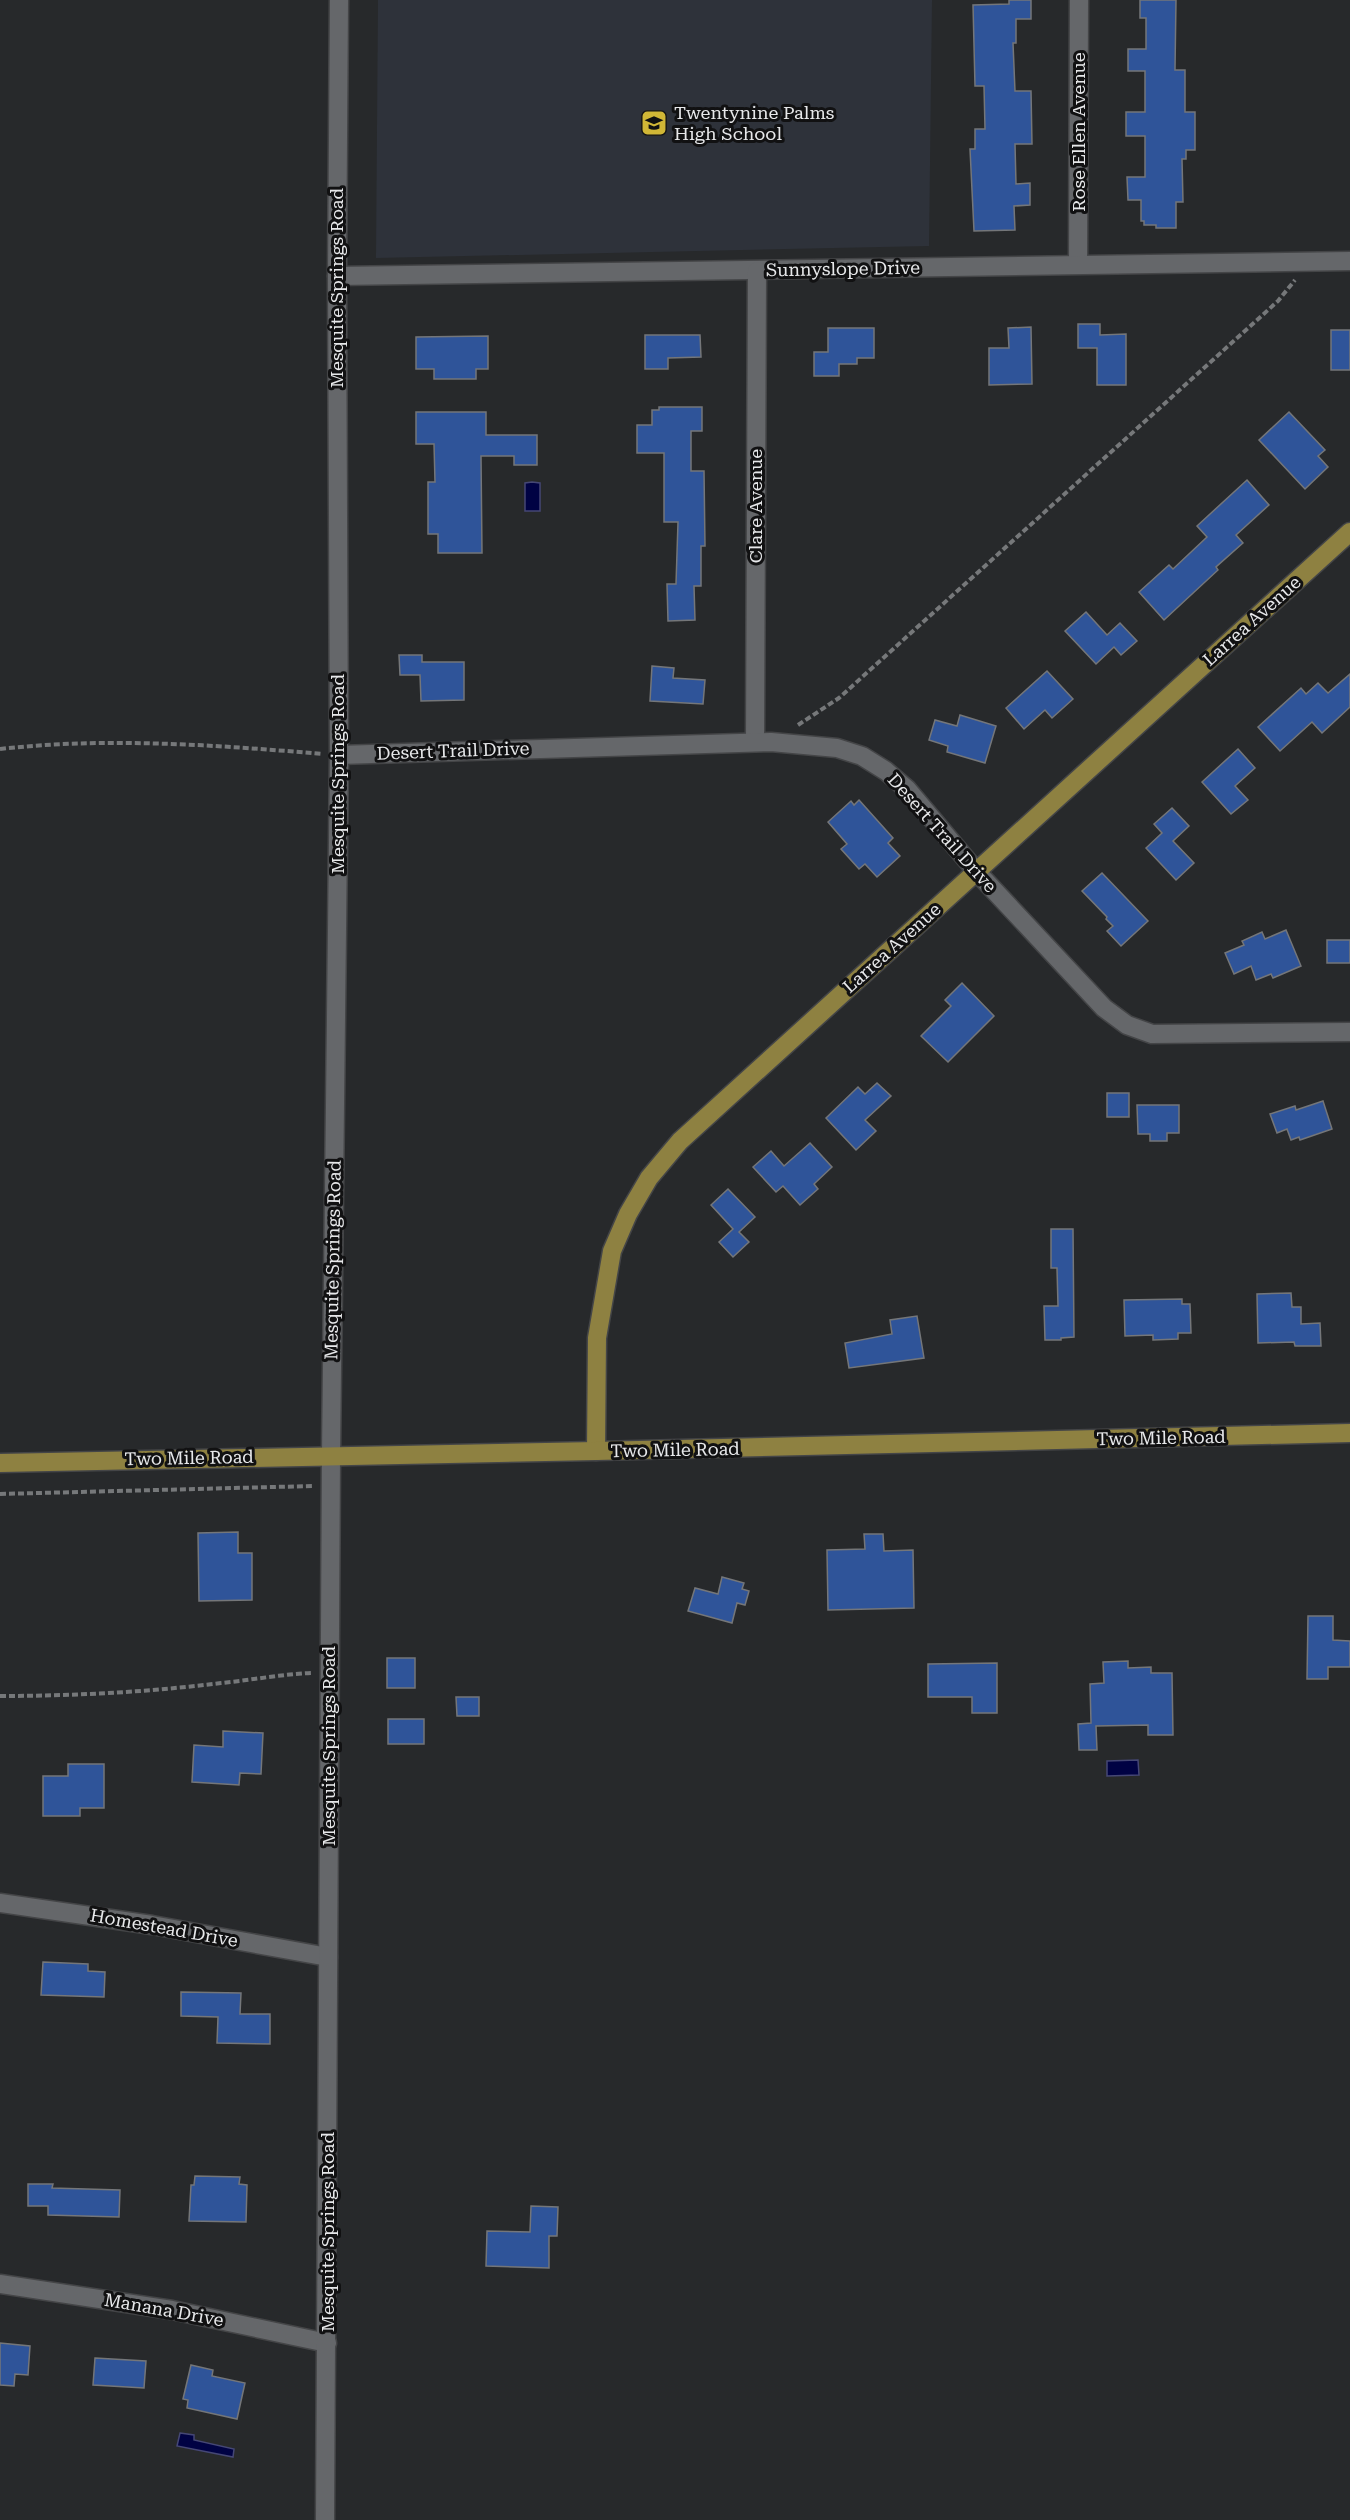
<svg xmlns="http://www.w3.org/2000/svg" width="1350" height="2520" font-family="'Roboto Serif',serif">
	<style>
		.built { fill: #2e323a }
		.water { fill: #000243; stroke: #454775; stroke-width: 1.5 }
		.building { fill: #2f5499; stroke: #747679; stroke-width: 1.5 }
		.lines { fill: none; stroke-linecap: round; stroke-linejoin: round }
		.minor-casing { stroke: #444547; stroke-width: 21 }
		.major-casing { stroke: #444547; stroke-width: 21 }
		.path { stroke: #76787a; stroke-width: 4; stroke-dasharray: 6 3; stroke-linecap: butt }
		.minor { stroke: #65676a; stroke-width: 18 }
		.major { stroke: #8e8141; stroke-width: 18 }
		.labels { text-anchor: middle; stroke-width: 6; stroke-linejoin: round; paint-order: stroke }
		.poi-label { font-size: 18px; fill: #e7e8ea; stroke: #111112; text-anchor: start }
		.street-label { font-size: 18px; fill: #e7e8ea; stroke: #111112 }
	</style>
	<rect width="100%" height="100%" fill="#27292b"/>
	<polygon class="built" points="378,0 932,0 929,246 376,258"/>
	<g class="water">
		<polygon points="532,482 540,483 540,511 525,511 525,483"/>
		<polygon points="1138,1760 1139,1775 1107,1776 1107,1761"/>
		<polygon points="180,2433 194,2435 194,2440 234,2449 233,2457 177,2446"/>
	</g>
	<g class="building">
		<polygon points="1009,0 1031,0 1031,19 1016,19 1016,43 1013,43 1015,91 1031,91 1032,144 1015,144 1016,184 1030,183 1030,205 1014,206 1015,230 974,231 970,149 975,149 975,129 985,129 984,86 975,86 973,5 1009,4"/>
		<polygon points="1140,0 1176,0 1175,70 1185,70 1185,112 1195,112 1195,150 1186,150 1186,159 1182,159 1183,202 1176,202 1176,228 1156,228 1156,225 1144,225 1144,221 1141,221 1141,200 1128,200 1127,177 1145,177 1145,136 1126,136 1126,112 1145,112 1145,71 1128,71 1128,49 1146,49 1146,18 1140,18"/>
		<polygon points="1078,324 1100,324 1100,335 1126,334 1126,385 1097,385 1097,348 1078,348"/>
		<polygon points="1031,327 1032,384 989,385 989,348 1009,348 1008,328"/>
		<polygon points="828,328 874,328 874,358 857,358 857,364 839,364 839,376 814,376 814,352 828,352"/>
		<rect x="1331" y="330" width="19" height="40"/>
		<polygon points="645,335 700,335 701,357 668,358 668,369 645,369"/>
		<polygon points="488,336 488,369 476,369 476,379 434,379 434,369 416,369 416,337"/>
		<polygon points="659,407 702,407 702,431 691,431 691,471 704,471 705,546 701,546 701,586 694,586 695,620 668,621 667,584 676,584 678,522 664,522 664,453 637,453 637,425 652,425 652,410 659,410"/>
		<polygon points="416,412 486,412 486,435 537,435 537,465 514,465 514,456 481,456 482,553 438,553 438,534 428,534 428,482 435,482 434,444 416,444"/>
		<polygon points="1289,412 1325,450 1318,456 1328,467 1305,489 1259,440"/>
		<polygon points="1247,480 1269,505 1236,535 1243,543 1216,567 1218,570 1164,620 1139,592 1169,565 1173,569 1207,537 1197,526"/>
		<polygon points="1086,612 1107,635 1120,623 1137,641 1121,655 1114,647 1096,664 1065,631"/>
		<polygon points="399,655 422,655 422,662 464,662 464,700 421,701 420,675 400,675"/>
		<polygon points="652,666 674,668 673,678 705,680 703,704 650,701"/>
		<polygon points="1047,671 1073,699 1052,718 1045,710 1024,729 1006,708"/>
		<polygon points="1350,674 1350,707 1322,733 1312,722 1280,751 1258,727 1301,688 1306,694 1318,683 1328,693"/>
		<polygon points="960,715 996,726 985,763 947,752 948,746 929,740 935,720 957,726"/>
		<polygon points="1238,749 1255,768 1235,786 1248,800 1231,814 1202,782"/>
		<polygon points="859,800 893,838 888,843 900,856 877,877 865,864 859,869 841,849 847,844 828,822 851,801 854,805"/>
		<polygon points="1172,808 1189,826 1173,841 1194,863 1176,880 1146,848 1162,833 1154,824"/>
		<polygon points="1102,873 1148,921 1121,946 1107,931 1113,926 1106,919 1107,917 1082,891"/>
		<polygon points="1286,930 1301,966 1273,978 1271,974 1256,980 1251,966 1234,974 1225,953 1244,945 1242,941 1262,932 1265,939"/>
		<rect x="1327" y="940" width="23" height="23"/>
		<polygon points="962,983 994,1016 948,1062 921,1036 951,1006 945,1000"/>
		<polygon points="877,1083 891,1096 865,1120 876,1131 856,1150 826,1118 858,1087 865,1094"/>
		<rect x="1107" y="1093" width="22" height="24"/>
		<polygon points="1323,1101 1332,1129 1300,1140 1299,1137 1291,1140 1287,1129 1277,1133 1270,1114 1295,1106 1296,1110"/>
		<polygon points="1137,1105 1179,1105 1179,1133 1167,1133 1167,1141 1150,1141 1150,1134 1138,1134"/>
		<polygon points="810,1143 832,1167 814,1184 818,1189 800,1205 783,1186 776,1192 753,1167 771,1151 784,1166"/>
		<polygon points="728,1189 755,1217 739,1232 749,1242 733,1257 719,1242 733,1229 711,1205"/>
		<polygon points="1051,1229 1073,1229 1074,1337 1061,1338 1061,1340 1045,1340 1044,1306 1058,1306 1057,1268 1051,1268"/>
		<polygon points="1291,1293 1292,1307 1301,1307 1301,1324 1320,1323 1321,1346 1295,1346 1294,1342 1258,1343 1257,1294"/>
		<polygon points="1182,1299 1182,1304 1190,1304 1191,1333 1178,1333 1178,1339 1153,1340 1153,1335 1125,1336 1124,1300"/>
		<polygon points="917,1316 924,1358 849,1368 845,1343 892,1334 890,1320"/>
		<polygon points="238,1532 238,1553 252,1553 252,1600 199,1601 198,1533"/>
		<polygon points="864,1534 883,1534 884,1551 913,1550 914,1608 828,1610 827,1550 865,1549"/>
		<polygon points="722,1577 744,1583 742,1589 749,1591 745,1605 737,1603 732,1623 688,1611 695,1588 718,1594"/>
		<polygon points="1308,1616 1333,1616 1333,1640 1350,1641 1350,1667 1328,1667 1328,1679 1307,1679"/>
		<rect x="387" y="1658" width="28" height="30"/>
		<polygon points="1128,1661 1128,1668 1151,1667 1151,1673 1172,1673 1173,1735 1148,1735 1148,1725 1096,1726 1097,1750 1079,1750 1078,1724 1091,1723 1090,1684 1104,1683 1103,1662"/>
		<polygon points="997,1663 997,1713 972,1713 972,1697 928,1697 928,1664"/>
		<polygon points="456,1697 479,1697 479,1716 457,1716"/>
		<rect x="388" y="1719" width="36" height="25"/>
		<polygon points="223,1731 263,1733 261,1774 240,1773 239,1785 192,1782 194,1745 223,1747"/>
		<polygon points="68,1764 104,1764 104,1808 80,1808 80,1816 43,1816 43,1776 68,1776"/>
		<polygon points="43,1962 88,1964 88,1971 105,1972 104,1997 41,1995"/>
		<polygon points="181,1992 241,1993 240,2014 270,2014 270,2044 217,2043 218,2017 181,2016"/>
		<polygon points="195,2176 240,2177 239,2184 247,2185 246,2222 189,2221 191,2185 194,2185"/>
		<polygon points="28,2184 53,2184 52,2188 120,2190 119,2217 48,2215 48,2206 28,2206"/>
		<polygon points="531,2206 558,2207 557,2236 549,2236 549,2268 486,2266 487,2231 530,2232"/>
		<polygon points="0,2343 30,2346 28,2375 15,2374 14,2386 0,2385"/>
		<polygon points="95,2358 146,2361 144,2388 93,2385"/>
		<polygon points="191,2365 213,2370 212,2376 245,2383 237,2419 187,2408 188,2400 183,2399"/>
	</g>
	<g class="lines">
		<g class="minor-casing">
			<g id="minor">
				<polyline points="1078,264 1079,0"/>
				<polyline points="337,276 1350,261"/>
				<polyline points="755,742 757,271"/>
				<polyline points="339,755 771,742 837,748 862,756 886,771 907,789 976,871 1104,1008 1127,1025 1152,1034 1350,1032"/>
				<polyline points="0,1903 152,1925 328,1957"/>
				<polyline points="0,2284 172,2310 327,2343"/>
				<polyline points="325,2520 331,1455 339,755 337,276 339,0"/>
			</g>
		</g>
		<g class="major-casing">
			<g id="major">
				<polyline points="596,1451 597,1338 612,1251 628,1214 649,1178 680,1141 1350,532"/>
				<polyline points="0,1463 596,1451 1350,1433"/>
			</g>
		</g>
		<g class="path">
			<polyline points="798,725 839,698 1278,301 1295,280"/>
			<path d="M0 749C106 737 216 745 323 754"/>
			<polyline points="0,1494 313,1486"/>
			<path d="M0 1696C74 1696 148 1692 221 1683 252 1680 282 1674 313 1673"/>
		</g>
		<use href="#minor" class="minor"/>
		<use href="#major" class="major"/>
	</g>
	<defs>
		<g id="school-square" transform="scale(1.35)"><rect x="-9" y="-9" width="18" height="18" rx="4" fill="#d1b736" stroke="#111112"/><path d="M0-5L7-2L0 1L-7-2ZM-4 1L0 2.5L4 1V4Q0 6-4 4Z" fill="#111"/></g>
	</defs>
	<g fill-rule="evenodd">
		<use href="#school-square" x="654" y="123"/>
	</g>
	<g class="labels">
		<g class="poi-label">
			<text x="674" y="119">Twentynine Palms<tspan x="674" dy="21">High School</tspan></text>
		</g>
		<g class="street-label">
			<text transform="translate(1079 132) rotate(-90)" y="6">Rose Ellen Avenue</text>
			<text transform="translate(843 269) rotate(-1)" y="6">Sunnyslope Drive</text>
			<text transform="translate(337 288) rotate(-90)" y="6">Mesquite Springs Road</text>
			<text transform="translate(756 506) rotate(-90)" y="6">Clare Avenue</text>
			<text transform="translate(1252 621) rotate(-42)" y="6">Larrea Avenue</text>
			<text transform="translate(453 751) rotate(-2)" y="6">Desert Trail Drive</text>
			<text transform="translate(338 774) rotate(-90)" y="6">Mesquite Springs Road</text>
			<text transform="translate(942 833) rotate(48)" y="6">Desert Trail Drive</text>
			<text transform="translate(892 948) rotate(-42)" y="6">Larrea Avenue</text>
			<text transform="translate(333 1260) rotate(-89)" y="6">Mesquite Springs Road</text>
			<text transform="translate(1161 1438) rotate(-1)" y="6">Two Mile Road</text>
			<text transform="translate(675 1450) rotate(-1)" y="6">Two Mile Road</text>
			<text transform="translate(189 1458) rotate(-1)" y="6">Two Mile Road</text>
			<text transform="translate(329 1746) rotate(-90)" y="6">Mesquite Springs Road</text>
			<text transform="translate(164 1928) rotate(10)" y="6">Homestead Drive</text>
			<text transform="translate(328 2232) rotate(-90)" y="6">Mesquite Springs Road</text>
			<text transform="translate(164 2310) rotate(10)" y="6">Manana Drive</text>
		</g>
	</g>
</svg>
